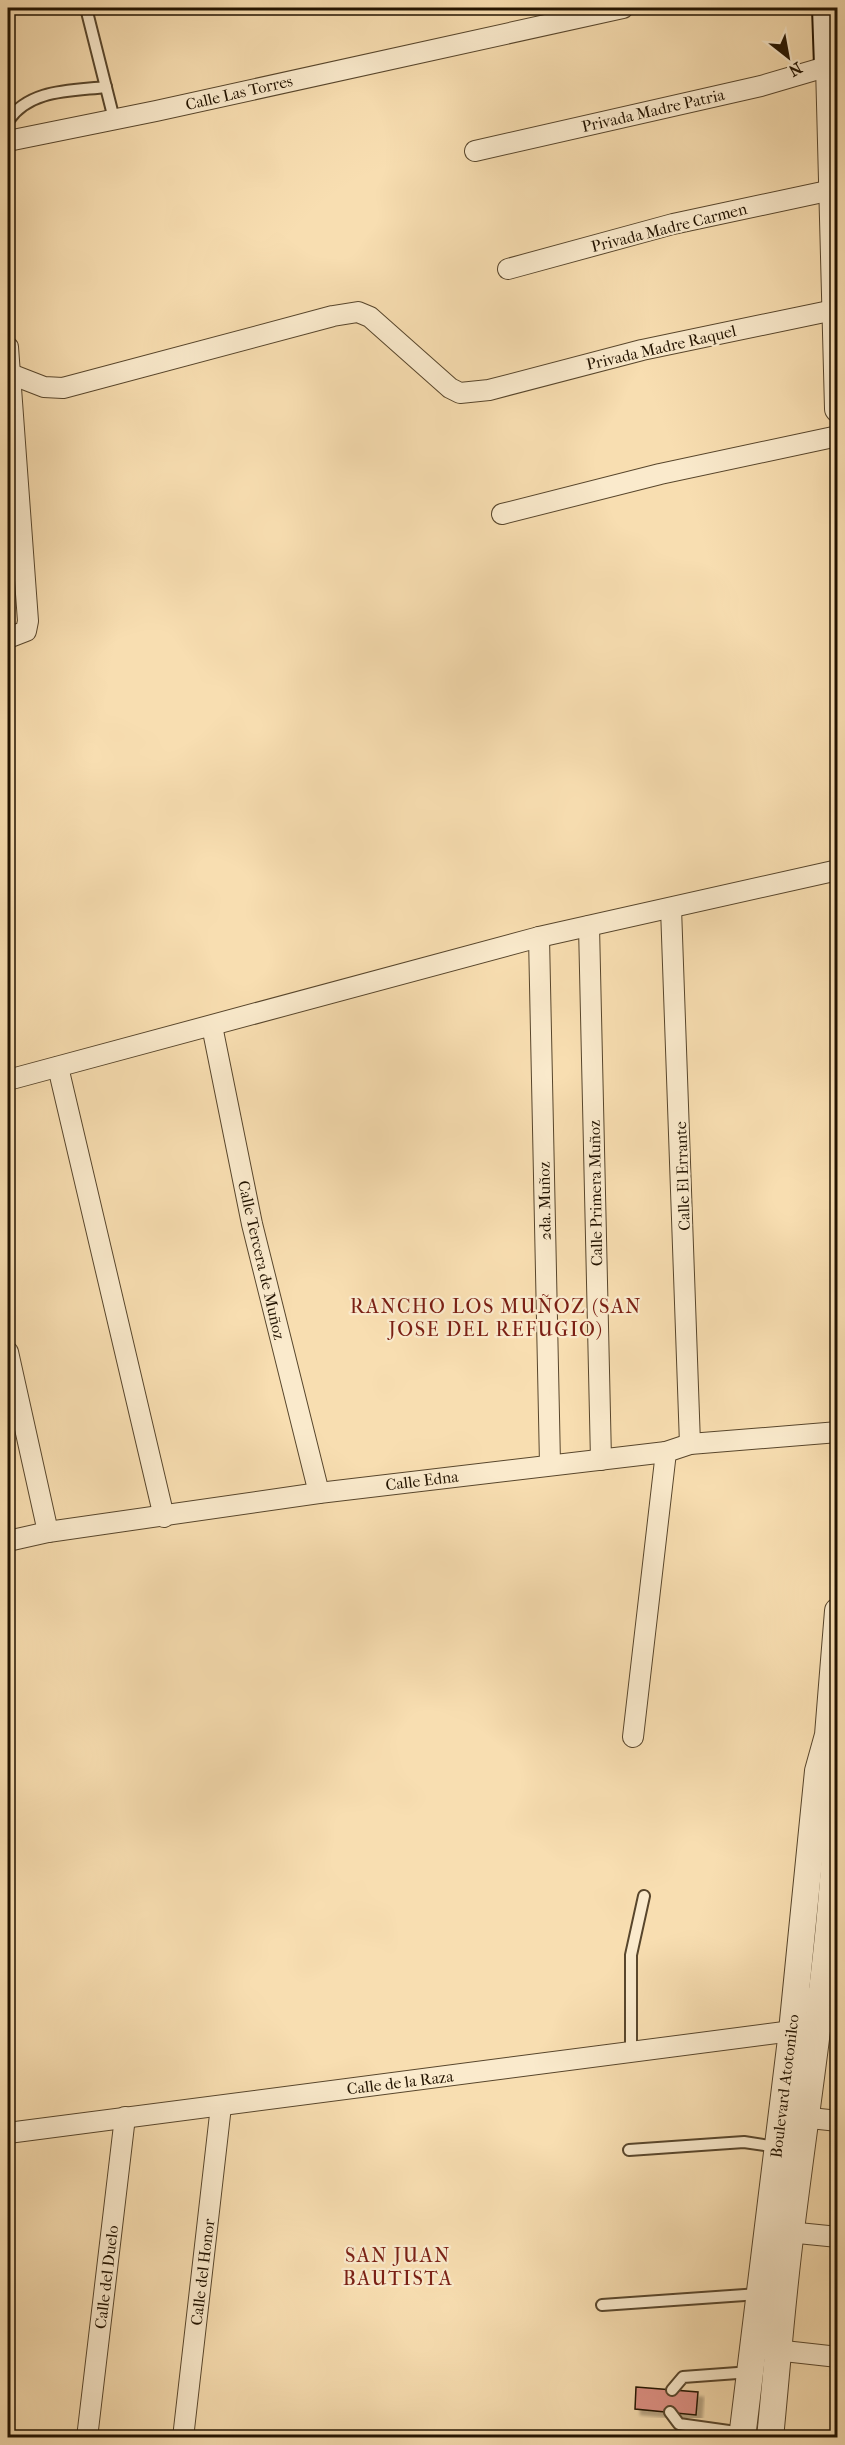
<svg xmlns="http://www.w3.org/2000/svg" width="845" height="2445" font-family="'IM FELL French Canon',serif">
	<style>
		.building { fill: #df9185; stroke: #221300; stroke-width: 1.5; filter: url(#shadow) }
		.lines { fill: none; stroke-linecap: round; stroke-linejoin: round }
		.service-casing { stroke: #58462c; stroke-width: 14 }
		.minor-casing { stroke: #58462c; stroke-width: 22 }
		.tertiary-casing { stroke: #58462c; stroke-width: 28 }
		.secondary-casing { stroke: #221300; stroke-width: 32 }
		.service { stroke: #faeacc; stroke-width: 10 }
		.minor { stroke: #faeacc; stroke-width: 20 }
		.tertiary { stroke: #faeacc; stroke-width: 26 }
		.secondary { stroke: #faeacc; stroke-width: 28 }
		.labels { text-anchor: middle; stroke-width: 4.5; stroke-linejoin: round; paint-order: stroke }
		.street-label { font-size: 16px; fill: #221300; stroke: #faeacc }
		.quarter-label { font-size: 20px; letter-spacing: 1.5px; fill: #7a1f14; stroke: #faeacc }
	</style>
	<defs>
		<filter id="shadow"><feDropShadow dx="5.5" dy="5.5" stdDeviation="1.5" flood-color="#0004"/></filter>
	</defs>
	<rect width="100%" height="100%" fill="#f8deb1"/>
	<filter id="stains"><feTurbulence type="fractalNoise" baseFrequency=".00333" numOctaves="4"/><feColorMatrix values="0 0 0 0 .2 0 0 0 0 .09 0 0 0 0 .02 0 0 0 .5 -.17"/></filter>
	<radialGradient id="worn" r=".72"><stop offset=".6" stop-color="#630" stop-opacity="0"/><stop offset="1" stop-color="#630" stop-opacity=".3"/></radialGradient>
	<polygon class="building" points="636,2387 698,2392 696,2415 635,2409"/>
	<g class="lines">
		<g class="service-casing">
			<g id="service">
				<polyline points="86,8 114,119"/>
				<path d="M8 121C29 89 71 91 106 87"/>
				<polyline points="631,2052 631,1955 644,1896"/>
				<polyline points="629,2150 744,2142 777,2147"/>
				<polyline points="602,2305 759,2294"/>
				<polyline points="672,2390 683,2377 751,2372"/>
				<polyline points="670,2412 679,2424 743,2433"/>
			</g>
		</g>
		<g class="minor-casing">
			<g id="minor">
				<polyline points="8,141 156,111 623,8"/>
				<polyline points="475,151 761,86 829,66"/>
				<polyline points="508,269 673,224 832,190"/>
				<polyline points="8,347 28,621 26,631 8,638"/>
				<polyline points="8,373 44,387 63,388 333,316 358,312 370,317 450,388 460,393 489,390 642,350 834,310"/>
				<polyline points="502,514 660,474 838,436"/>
				<polyline points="671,908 690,1444"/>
				<polyline points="589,926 601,1460"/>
				<polyline points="539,937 550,1464"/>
				<polyline points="212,1026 252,1224 319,1493"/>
				<polyline points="58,1067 164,1517"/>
				<polyline points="8,1080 539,937 838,870"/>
				<polyline points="8,1352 48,1532"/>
				<polyline points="8,1541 48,1532 319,1493 666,1452 690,1444 838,1432"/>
				<polyline points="633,1737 666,1452"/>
				<polyline points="818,1771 838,1773"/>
				<polyline points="807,1998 838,2002"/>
				<polyline points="792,2116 838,2121"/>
				<polyline points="8,2133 792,2031"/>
				<polyline points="778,2231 838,2237"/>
				<polyline points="766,2349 838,2357"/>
				<polyline points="87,2438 125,2117"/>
				<polyline points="183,2438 221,2106"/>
			</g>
		</g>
		<g class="tertiary-casing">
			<g id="tertiary">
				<polyline points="838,66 829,66 838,409"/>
				<polyline points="742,2438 792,2031 818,1771 828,1735 838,1611"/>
				<path d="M770 2438C777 2368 782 2299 791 2230 809 2083 834 1936 838 1788"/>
			</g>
		</g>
		<g class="secondary-casing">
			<polyline id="secondary" points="827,8 829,66"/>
		</g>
		<use href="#service" class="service"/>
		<use href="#minor" class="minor"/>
		<use href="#tertiary" class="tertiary"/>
		<use href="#secondary" class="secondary"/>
	</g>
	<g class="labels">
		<g class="street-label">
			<text transform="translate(239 92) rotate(-13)" y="6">Calle Las Torres</text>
			<text transform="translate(653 110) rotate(-13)" y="6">Privada Madre Patria</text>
			<text transform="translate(669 227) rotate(-14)" y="6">Privada Madre Carmen</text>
			<text transform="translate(661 347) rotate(-13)" y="6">Privada Madre Raquel</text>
			<text transform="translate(682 1176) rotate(-92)" y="6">Calle El Errante</text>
			<text transform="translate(595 1193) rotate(-91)" y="6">Calle Primera Muñoz</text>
			<text transform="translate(544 1201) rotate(-91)" y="6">2da. Muñoz</text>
			<text transform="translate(262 1260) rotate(77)" y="6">Calle Tercera de Muñoz</text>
			<text transform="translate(422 1480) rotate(-7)" y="6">Calle Edna</text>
			<text transform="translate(400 2082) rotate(-7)" y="6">Calle de la Raza</text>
			<text transform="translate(784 2086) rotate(-83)" y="6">Boulevard Atotonilco</text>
			<text transform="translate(202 2272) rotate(-83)" y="6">Calle del Honor</text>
			<text transform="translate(106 2277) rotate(-83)" y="6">Calle del Duelo</text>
		</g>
		<g class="quarter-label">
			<text x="496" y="1313">RANCHO LOS MUÑOZ (SAN<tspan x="496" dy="23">JOSE DEL REFUGIO)</tspan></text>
			<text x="398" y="2262">SAN JUAN<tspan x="398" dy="23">BAUTISTA</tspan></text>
		</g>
	</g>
	<rect width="845" height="2445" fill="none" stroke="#f8deb1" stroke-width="30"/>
	<rect x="9" y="9" width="827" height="2427" fill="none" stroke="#221300" stroke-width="3"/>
	<rect x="15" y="15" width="815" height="2415" fill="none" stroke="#221300" stroke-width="1.5"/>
	<g transform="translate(788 57) rotate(149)" stroke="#faeacc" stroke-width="4.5" paint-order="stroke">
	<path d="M0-4.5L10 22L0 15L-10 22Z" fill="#221300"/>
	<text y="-9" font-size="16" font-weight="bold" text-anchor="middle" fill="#221300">N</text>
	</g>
	<rect width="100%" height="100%" filter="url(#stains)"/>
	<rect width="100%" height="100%" fill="url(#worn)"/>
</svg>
